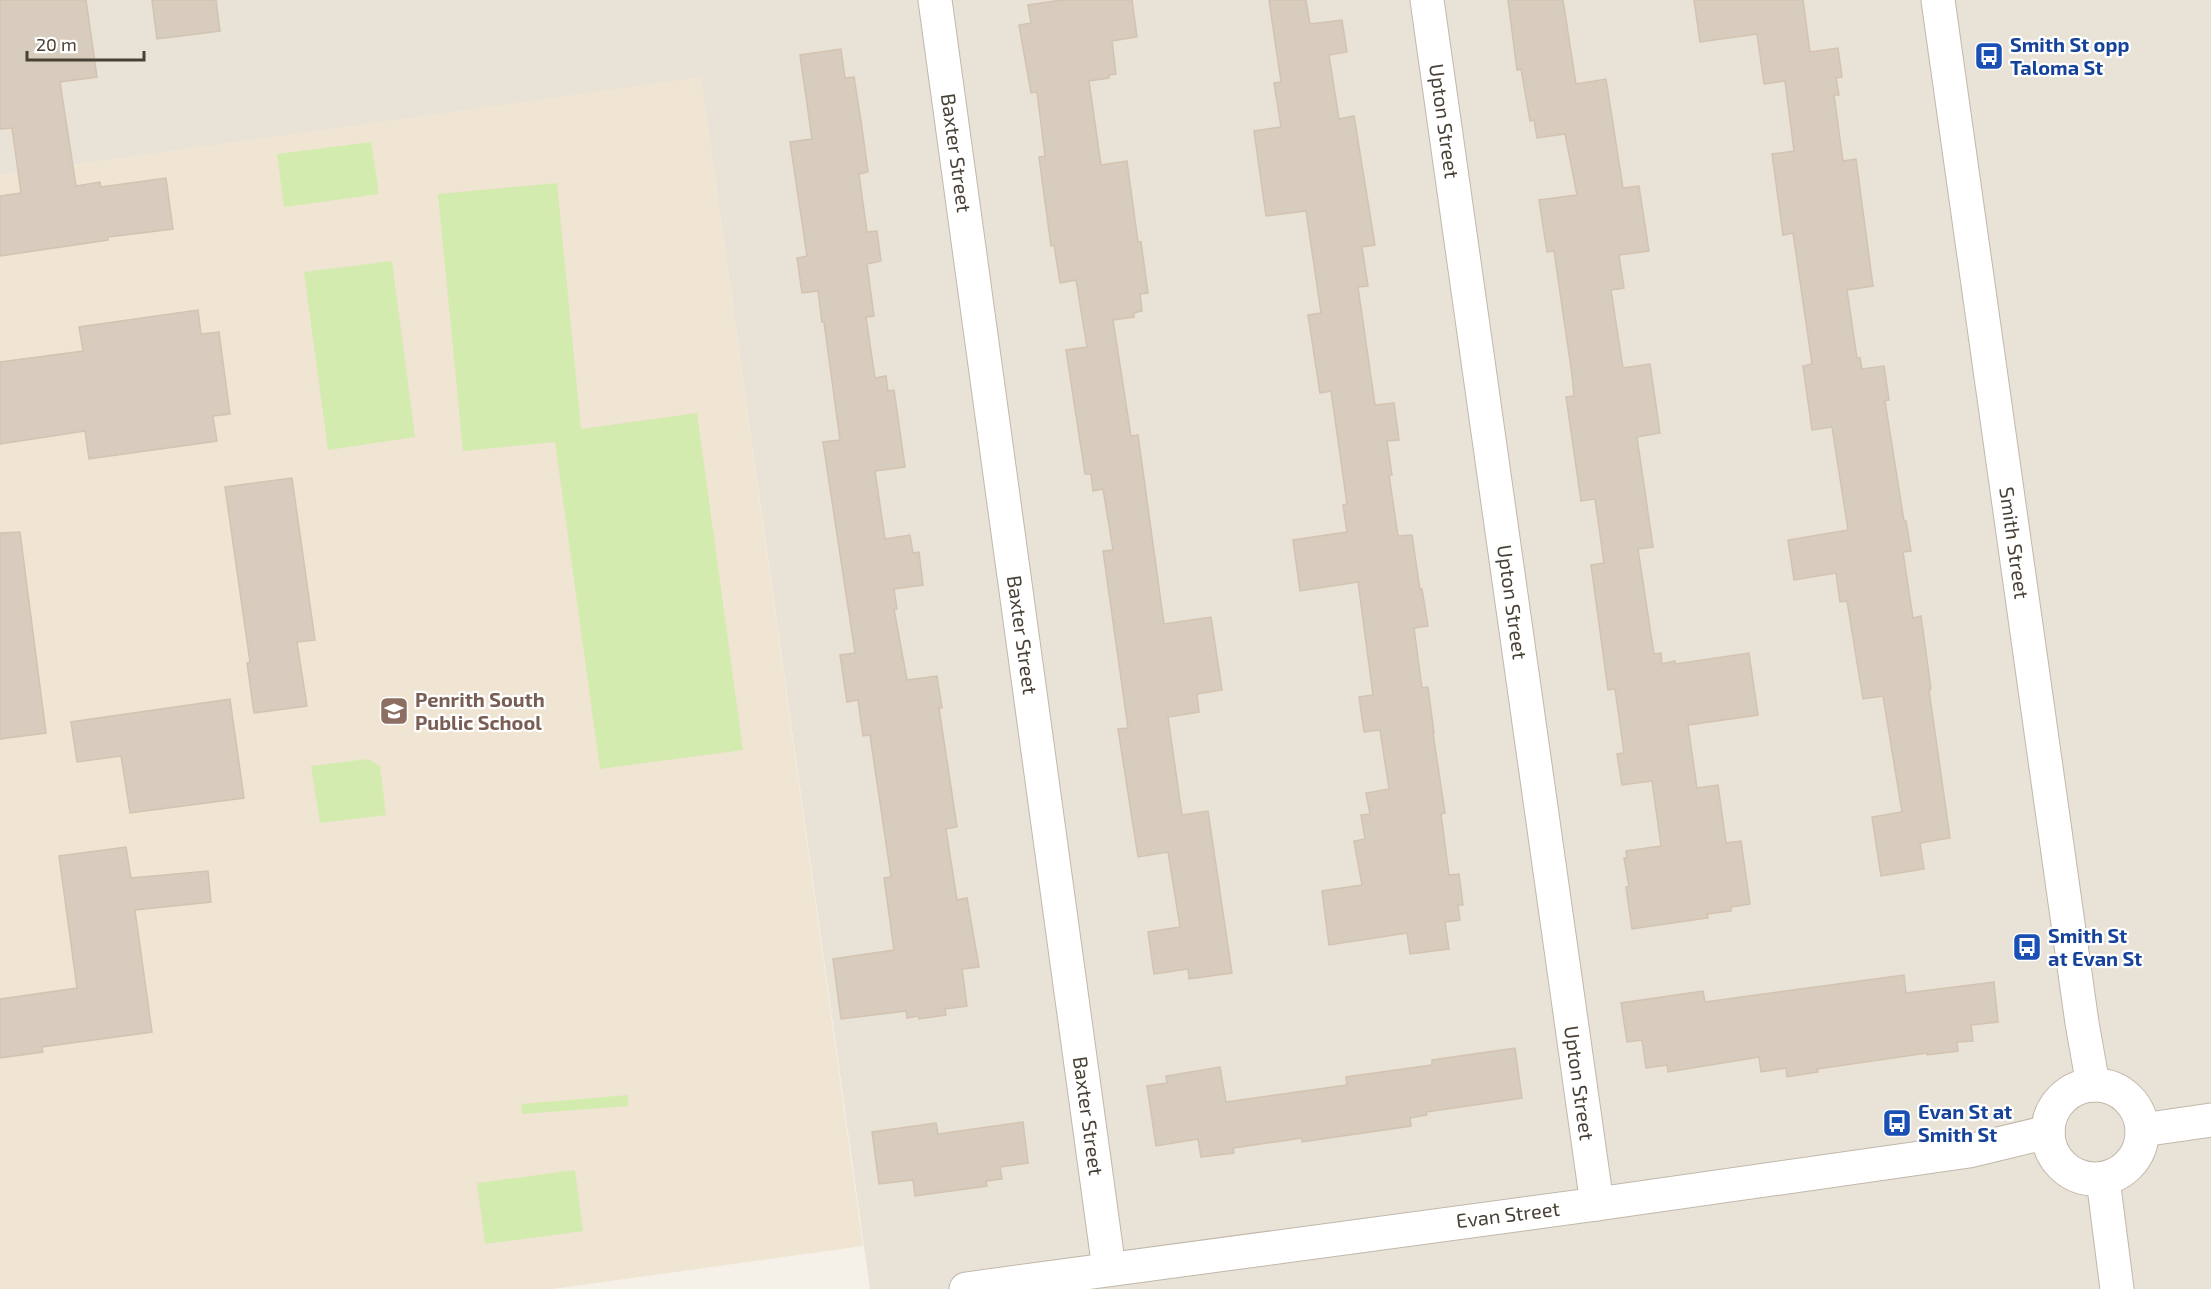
<svg xmlns="http://www.w3.org/2000/svg" width="2211" height="1289" font-family="'Exo 2',sans-serif">
	<style>
		.residential { fill: #e9e2d6 }
		.education { fill: #efe5d2 }
		.green { fill: #d4ebaf }
		.building { fill: #d7ccbd; stroke: #d3c3b0; stroke-width: 1.5 }
		.lines { fill: none; stroke-linecap: round; stroke-linejoin: round }
		.minor-casing { stroke: #c1b8aa; stroke-width: 35 }
		.minor { stroke: #fff; stroke-width: 33 }
		.labels { text-anchor: middle; stroke-width: 4.5; stroke-linejoin: round; paint-order: stroke }
		.transit-label { font-size: 20px; font-weight: bold; fill: #164399; stroke: #fff; text-anchor: start }
		.street-label { font-size: 20px; fill: #494136; stroke: #fff }
		.education-label { font-size: 20px; font-weight: bold; fill: #785e54; stroke: #fff; text-anchor: start }
	</style>
	<rect width="100%" height="100%" fill="#f5f1e9"/>
	<polygon class="residential" points="0,0 2211,0 2211,1289 870,1289 701,78 0,175"/>
	<polygon class="education" points="701,77 863,1246 553,1289 0,1289 0,175"/>
	<g class="green">
		<polygon points="371,142 379,194 284,207 277,154"/>
		<polygon points="557,183 581,429 697,413 743,750 600,769 555,442 463,451 438,194"/>
		<polygon points="392,261 415,437 328,450 304,272"/>
		<polygon points="368,759 380,766 386,815 320,823 311,766"/>
		<polygon points="628,1095 628,1106 522,1114 521,1104"/>
		<polygon points="575,1170 583,1231 485,1244 477,1183"/>
	</g>
	<g class="building">
		<polygon points="0,0 86,0 97,77 60,82 76,186 100,182 101,187 166,178 173,229 108,237 108,240 0,256 0,196 21,193 12,128 0,129"/>
		<polygon points="152,0 216,0 220,31 157,39"/>
		<polygon points="1062,0 1132,0 1137,37 1112,41 1116,74 1109,75 1109,78 1089,81 1101,165 1127,161 1138,242 1141,242 1148,293 1140,294 1142,311 1134,313 1134,317 1113,320 1131,436 1138,435 1164,624 1211,617 1222,690 1197,694 1199,712 1168,717 1182,815 1208,811 1232,973 1189,979 1188,969 1154,974 1148,932 1180,927 1168,852 1138,857 1118,729 1128,728 1103,551 1113,550 1103,489 1093,491 1091,474 1085,474 1066,350 1087,347 1076,280 1060,283 1054,245 1051,246 1039,157 1045,156 1037,92 1031,93 1019,25 1031,23 1028,5"/>
		<polygon points="1269,0 1306,0 1310,24 1342,20 1347,52 1329,55 1339,119 1354,116 1375,245 1362,247 1368,286 1358,287 1375,405 1394,403 1399,440 1387,441 1392,475 1389,475 1398,536 1412,535 1420,590 1422,589 1428,626 1414,628 1422,688 1428,687 1434,733 1433,733 1445,813 1441,814 1449,875 1459,874 1463,905 1458,905 1460,920 1445,922 1449,949 1410,954 1407,933 1329,945 1322,891 1362,885 1354,841 1365,839 1361,815 1370,814 1366,793 1389,789 1380,730 1364,732 1359,697 1373,695 1358,582 1300,591 1293,540 1347,532 1343,505 1347,504 1331,391 1320,393 1308,315 1321,313 1306,211 1266,216 1254,131 1281,127 1274,83 1281,82"/>
		<polygon points="1508,0 1563,0 1576,84 1606,79 1623,188 1639,186 1649,251 1619,255 1624,288 1611,290 1623,368 1650,364 1660,433 1637,437 1653,547 1638,549 1654,654 1661,653 1662,664 1675,661 1675,664 1749,653 1758,715 1688,725 1697,788 1718,785 1726,843 1741,841 1750,904 1731,907 1731,911 1707,914 1708,918 1632,929 1626,887 1629,886 1624,858 1627,858 1626,851 1661,846 1652,781 1622,785 1617,754 1624,753 1615,689 1608,690 1591,565 1604,563 1595,499 1581,501 1566,397 1574,396 1572,375 1554,251 1547,252 1539,200 1577,195 1565,134 1537,138 1534,120 1530,121 1521,69 1517,70"/>
		<polygon points="1694,0 1803,0 1810,52 1838,48 1842,77 1836,78 1839,95 1834,95 1843,161 1856,159 1873,286 1847,290 1857,358 1860,358 1862,369 1884,366 1889,400 1885,401 1904,521 1906,521 1911,551 1903,552 1913,618 1921,616 1931,689 1929,690 1950,838 1920,843 1924,869 1881,876 1872,817 1902,812 1883,696 1863,699 1847,601 1840,602 1836,573 1794,580 1788,540 1848,530 1832,427 1812,430 1803,366 1812,364 1793,233 1783,235 1772,154 1794,151 1785,81 1764,84 1757,34 1700,42"/>
		<polygon points="841,49 845,78 854,77 861,121 868,172 859,174 867,232 877,231 881,261 867,264 874,316 866,317 875,378 886,376 888,391 894,390 905,467 875,471 885,539 910,535 913,553 919,552 923,585 894,589 897,609 894,609 907,680 937,676 942,708 939,708 957,827 946,829 957,900 967,898 979,967 962,969 967,1006 945,1009 946,1015 919,1019 918,1016 907,1018 906,1011 841,1019 833,959 894,950 884,878 891,877 870,735 863,736 858,700 847,702 840,655 855,653 823,442 840,440 824,322 822,322 818,291 802,293 797,258 807,256 790,142 812,139 800,55"/>
		<polygon points="198,310 201,334 219,332 230,414 213,416 217,441 89,459 85,431 0,444 0,362 83,351 79,327"/>
		<polygon points="292,478 315,640 297,642 307,706 254,713 247,663 250,662 225,487"/>
		<polygon points="20,532 46,733 0,739 0,533"/>
		<polygon points="230,699 244,798 130,813 121,756 77,762 71,722"/>
		<polygon points="126,847 131,878 208,871 211,902 135,910 152,1032 42,1047 43,1052 0,1058 0,999 77,988 59,856"/>
		<polygon points="1904,975 1906,993 1994,982 1998,1022 1971,1025 1973,1041 1957,1042 1958,1051 1927,1055 1927,1053 1817,1069 1818,1072 1787,1077 1786,1068 1761,1072 1759,1057 1668,1072 1667,1065 1646,1068 1642,1040 1627,1042 1621,1003 1703,991 1705,1002"/>
		<polygon points="1515,1048 1522,1098 1426,1112 1427,1115 1410,1118 1411,1126 1302,1142 1302,1138 1233,1148 1234,1153 1201,1157 1198,1139 1156,1146 1147,1086 1167,1083 1166,1076 1220,1067 1226,1102 1347,1085 1346,1077 1432,1065 1432,1060"/>
		<polygon points="1023,1122 1028,1163 1000,1167 1002,1179 986,1181 987,1186 915,1196 913,1180 879,1184 872,1132 936,1123 938,1134"/>
	</g>
	<g class="lines">
		<g class="minor-casing">
			<g id="minor">
				<polyline points="935,0 1109,1269"/>
				<polyline points="1427,0 1597,1204"/>
				<polyline points="1938,0 2082,1023 2093,1085"/>
				<circle cx="2095" cy="1132" r="47"/>
				<polyline points="2142,1130 2211,1120"/>
				<polyline points="2103,1179 2117,1289"/>
				<polyline points="966,1289 1597,1204 1969,1151 2048,1132"/>
			</g>
		</g>
		<use href="#minor" class="minor"/>
	</g>
	<defs>
		<g id="bus-square" transform="scale(1.5)"><rect x="-9" y="-9" width="18" height="18" rx="4" fill="#1a4fb4" stroke="#fff"/><path d="M-5-6H5V4H4V6H2V4H-2V6H-4V4H-5ZM-3.5-4V0h7V-4ZM-3.5 1.2v1.5H-2V1.2ZM2 1.2v1.5H3.5V1.2Z" fill="#fff"/></g>
		<g id="school-square" transform="scale(1.5)"><rect x="-9" y="-9" width="18" height="18" rx="4" fill="#8d6e63" stroke="#fff"/><path d="M0-5L7-2L0 1L-7-2ZM-4 1L0 2.5L4 1V4Q0 6-4 4Z" fill="#fff"/></g>
	</defs>
	<g fill-rule="evenodd">
		<use href="#bus-square" x="1989" y="56"/>
		<use href="#school-square" x="394" y="711"/>
		<use href="#bus-square" x="2027" y="947"/>
		<use href="#bus-square" x="1897" y="1123"/>
	</g>
	<g class="labels">
		<g class="transit-label">
			<text x="2010" y="52">Smith St opp<tspan x="2010" dy="23">Taloma St</tspan></text>
			<text x="2048" y="943">Smith St<tspan x="2048" dy="23">at Evan St</tspan></text>
			<text x="1918" y="1119">Evan St at<tspan x="1918" dy="23">Smith St</tspan></text>
		</g>
		<g class="street-label">
			<text transform="translate(1444 121) rotate(82)" y="7">Upton Street</text>
			<text transform="translate(956 153) rotate(82)" y="7">Baxter Street</text>
			<text transform="translate(2014 543) rotate(82)" y="7">Smith Street</text>
			<text transform="translate(1512 602) rotate(82)" y="7">Upton Street</text>
			<text transform="translate(1022 635) rotate(82)" y="7">Baxter Street</text>
			<text transform="translate(1579 1083) rotate(82)" y="7">Upton Street</text>
			<text transform="translate(1088 1116) rotate(82)" y="7">Baxter Street</text>
			<text transform="translate(1508 1215) rotate(-7)" y="7">Evan Street</text>
		</g>
		<g class="education-label">
			<text x="415" y="707">Penrith South<tspan x="415" dy="23">Public School</tspan></text>
		</g>
	</g>
	<path d="M27 51v9h117v-9" fill="none" stroke="#494136" stroke-width="3"/>
	<text x="36" y="51" font-size="18" fill="#494136" stroke="#ffffff" stroke-width="4.5" paint-order="stroke">20 m</text>
</svg>
